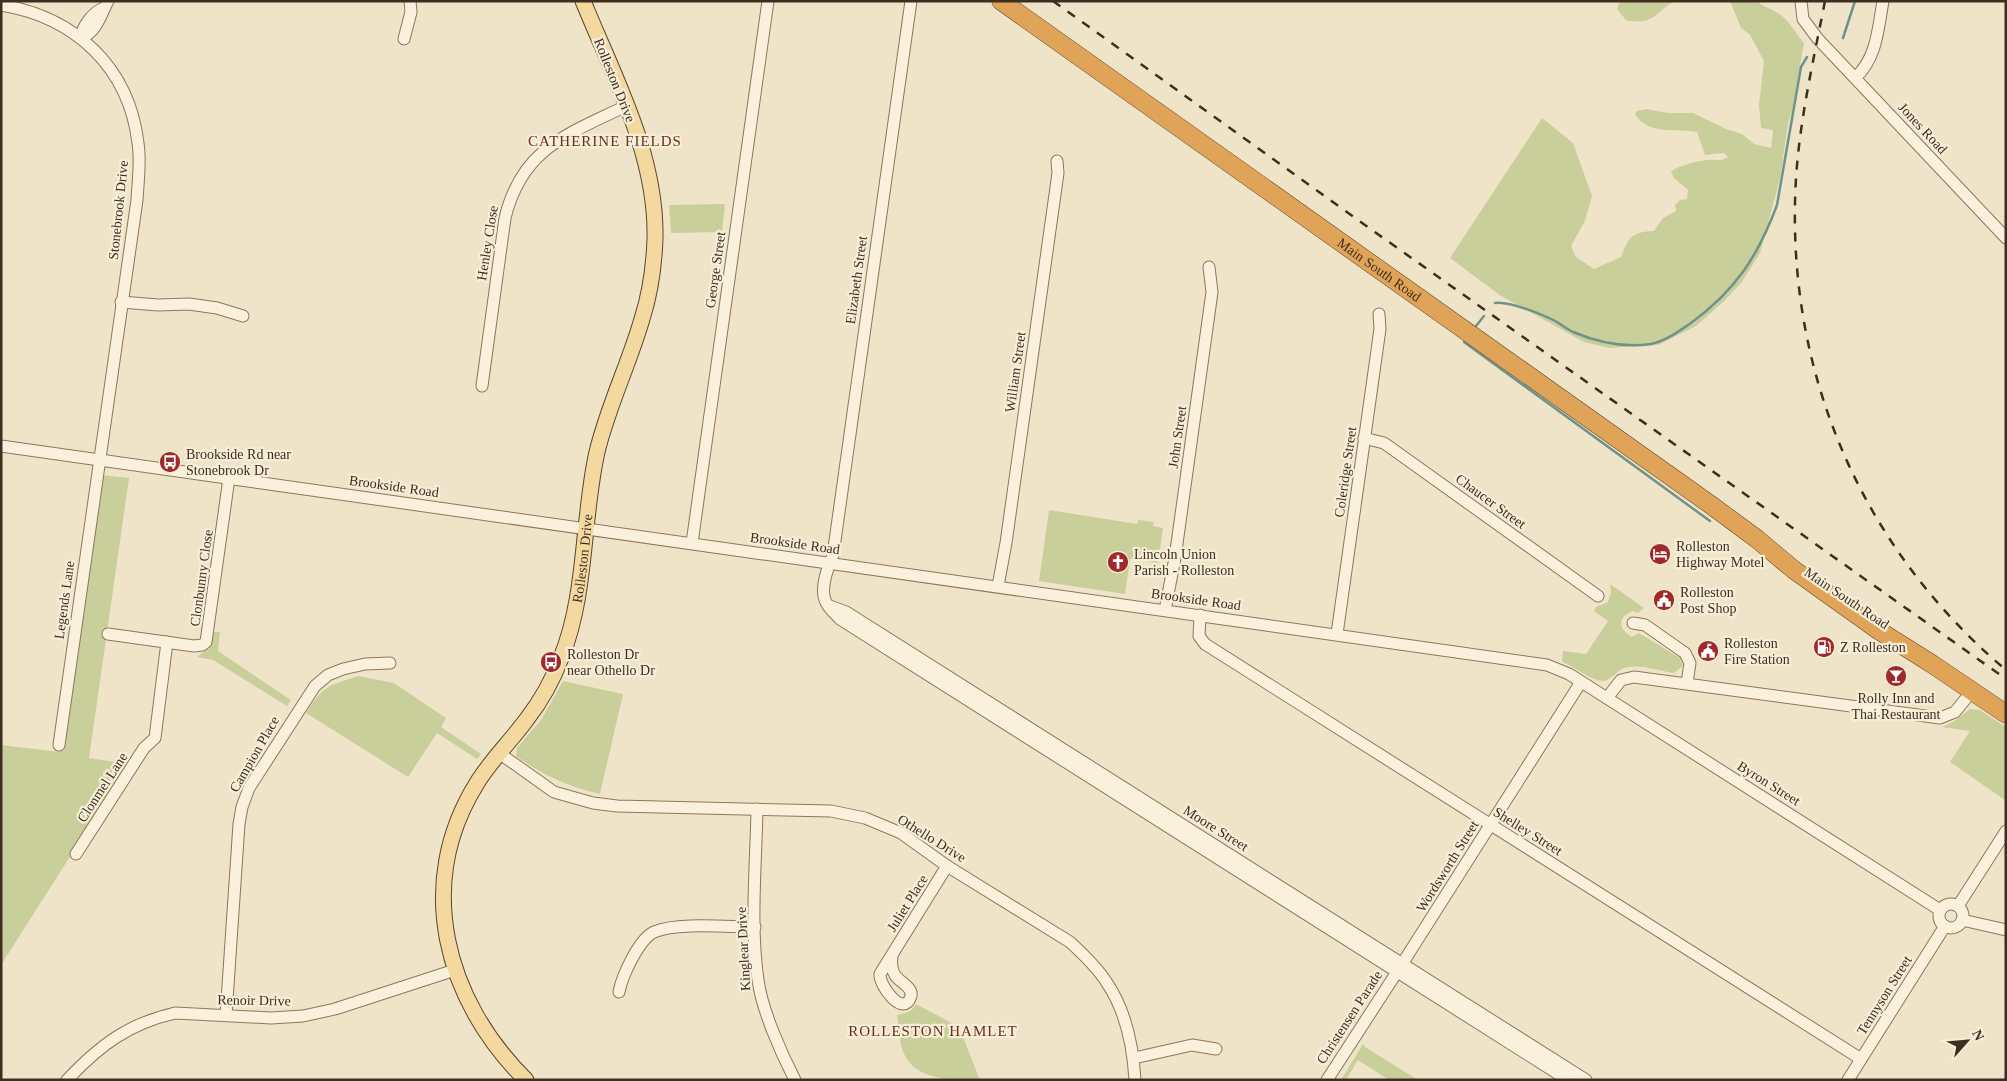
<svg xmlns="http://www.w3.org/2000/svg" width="2007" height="1081" font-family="Georgia,serif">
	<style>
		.green { fill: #c9cf9b }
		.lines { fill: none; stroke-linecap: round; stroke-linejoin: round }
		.stream { stroke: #6f938a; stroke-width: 2.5 }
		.minor-casing { stroke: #8d765c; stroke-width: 13 }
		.major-casing { stroke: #5b4430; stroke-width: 17 }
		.highway-casing { stroke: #5b4430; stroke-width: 19 }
		.minor { stroke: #faf1dc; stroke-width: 11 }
		.major { stroke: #f3d9a0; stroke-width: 15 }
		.highway { stroke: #e0a458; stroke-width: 18 }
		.rail { stroke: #3d2e20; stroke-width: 2.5; stroke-dasharray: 9 9; stroke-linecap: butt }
		.labels { text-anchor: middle; stroke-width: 4.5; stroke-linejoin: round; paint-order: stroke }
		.street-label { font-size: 14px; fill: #3d2e20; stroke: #f7eed8 }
		.poi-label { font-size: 14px; fill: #3d2e20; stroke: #f7eed8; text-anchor: start }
		.neighbourhood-label { font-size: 15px; letter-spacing: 1px; fill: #6b2e1e; stroke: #f7eed8 }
	</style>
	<rect width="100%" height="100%" fill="#f0e4c8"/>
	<g class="green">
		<path d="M1620 1H1675C1655 12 1654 26 1626 20L1617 9Z"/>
		<path d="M1730 1H1757C1762 7 1777 10 1784 18 1792 25 1797 35 1804 43L1793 106 1788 124 1780 179 1760 253 1742 282 1722 303 1696 326 1658 345 1609 348 1584 342 1501 296 1450 258 1542 118 1573 143 1592 196 1585 221 1571 246 1576 257 1594 269 1621 257C1628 237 1632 232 1654 231L1663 218 1676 211 1675 205 1680 200 1687 199 1688 190 1674 178 1671 171C1682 165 1696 161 1708 160 1716 159 1721 162 1728 157L1724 153 1705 155 1697 132C1676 128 1648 136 1635 114L1637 111 1646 109 1668 113H1693L1726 129 1742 134 1754 144 1771 148 1773 130 1761 128 1759 105 1764 61 1750 35 1741 28Z"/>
		<polygon points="725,204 722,232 671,233 669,205"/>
		<polygon points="102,475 129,478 89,758 129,764 1,965 1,745 60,752"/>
		<polygon points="1049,510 1137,524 1138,520 1154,522 1153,526 1163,528 1158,563 1130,559 1125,594 1039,581"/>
		<path d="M1610 584 1644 608 1638 613 1633 611C1617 617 1618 629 1632 637L1639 633 1680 658 1683 666 1674 673C1660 671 1638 663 1624 668 1617 671 1612 679 1604 681 1593 682 1573 666 1562 662L1563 651 1586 654 1608 621 1594 611 1596 607 1608 602 1611 592Z"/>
		<polygon points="214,632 220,632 218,651 291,700 287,706 213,660 197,657 209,647"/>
		<path d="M359 676 394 683 446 718 441 727 481 754 477 759 437 733 408 777 306 713C323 685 330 685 359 676Z"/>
		<path d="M563 681 623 694 600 794C569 787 542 775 516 756L517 748 541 720Z"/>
		<polygon points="1970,709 1980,710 2006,727 2005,800 1950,762 1970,731 1942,727 1953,722"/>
		<path d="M916 1004 959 1027 980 1080C952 1080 917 1081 904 1054 899 1043 899 1027 897 1015 906 1013 912 1012 916 1004Z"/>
		<polygon points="1363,1044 1365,1047 1418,1080 1389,1080 1358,1060 1346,1080 1341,1080"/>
	</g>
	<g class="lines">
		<g class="stream">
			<polyline points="1843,38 1855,1"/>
			<path d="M1495 303C1510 301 1544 315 1557 322 1562 325 1567 329 1573 332 1597 342 1625 348 1651 344 1666 341 1679 331 1691 323 1736 290 1758 256 1777 205L1801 67 1807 57"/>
			<polyline points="1476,326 1484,316"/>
			<polyline points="1464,342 1710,521"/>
		</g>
		<g class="minor-casing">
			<g id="minor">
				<path d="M911 1 833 555C828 567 820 587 825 600 827 607 835 614 840 619L1568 1080"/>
				<polyline points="1801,1 1803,19 1818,39 2006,238"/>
				<path d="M1 5C75 17 129 67 138 143 141 162 138 181 137 200L59 745"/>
				<path d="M104 8C93 12 82 26 81 38 97 32 101 14 108 1"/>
				<polyline points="404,39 411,12 410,1"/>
				<path d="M1855 78C1877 58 1878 29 1883 1"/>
				<polyline points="121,302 158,305 189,304 217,308 243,316"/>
				<path d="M482 386 505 218C522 148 568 134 626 106"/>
				<polyline points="1364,438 1384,443 1598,596"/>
				<polyline points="1,446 1547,665 1569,674 1940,910"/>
				<polyline points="692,543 768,1"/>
				<polyline points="998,586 1006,543 1058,173 1057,161"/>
				<polyline points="830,606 846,612 1586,1080"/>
				<polyline points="1165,610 1175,558 1212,292 1209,267"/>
				<polyline points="1200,615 1199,636 1205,644 1861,1059"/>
				<polyline points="1633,623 1645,625 1685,653 1690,663 1687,683"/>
				<polyline points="108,634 194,646 202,645 206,642 229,478"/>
				<polyline points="1337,634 1380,329 1379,314"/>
				<polyline points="1607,698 1621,680 1634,677 1940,718 1955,712 1972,691"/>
				<path d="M499 753 554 792 593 803 617 806 831 811 865 818 901 833 947 866 1070 942C1083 954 1098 968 1107 983 1126 1011 1133 1046 1135 1080"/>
				<path d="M757 809C756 865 750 925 758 980 762 1010 781 1053 795 1080"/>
				<polyline points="76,854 144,748 155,738 167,642"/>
				<circle cx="1951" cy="916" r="12"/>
				<polyline points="1958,906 2006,831"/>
				<polyline points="1962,920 2006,930"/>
				<path d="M892 956C891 963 891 969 895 975 899 982 913 987 911 996 904 1019 879 986 880 974L947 866"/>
				<path d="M619 992C622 976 639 939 654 932 677 922 728 927 755 927"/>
				<polyline points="226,1015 239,824 242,807 249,788 315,686 328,675 343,669 365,664 390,663"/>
				<polyline points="1134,1058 1192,1045 1216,1049"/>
				<path d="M67 1080C100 1045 128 1024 175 1013L271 1018 303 1016 335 1009 455 970"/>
				<polyline points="1327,1080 1397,972 1581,682"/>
				<polyline points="1848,1080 1945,926"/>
			</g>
		</g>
		<g class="major-casing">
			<g id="major">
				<path id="s1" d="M526 1080C445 1000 414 884 477 783 491 760 511 741 527 719 541 701 553 679 561 658 587 595 582 518 597 452 608 406 629 364 642 319 650 294 654 266 655 239 657 155 614 77 583 1"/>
			</g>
		</g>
		<g class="highway-casing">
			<g id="highway">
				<path id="s2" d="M1001 1 1711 505 1757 539 1794 570 1878 630 1932 664 2006 714"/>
			</g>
		</g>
		<use href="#minor" class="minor"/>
		<use href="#major" class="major"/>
		<use href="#highway" class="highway"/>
		<g class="rail">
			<polyline points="1053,1 1372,230 2006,679"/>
			<path d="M1825 1C1812 68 1796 135 1795 203 1791 385 1867 553 2006 670"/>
		</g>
	</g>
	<defs>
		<g id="bus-disc" transform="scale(1.125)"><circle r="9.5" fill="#9e2a2b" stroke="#f7eed8"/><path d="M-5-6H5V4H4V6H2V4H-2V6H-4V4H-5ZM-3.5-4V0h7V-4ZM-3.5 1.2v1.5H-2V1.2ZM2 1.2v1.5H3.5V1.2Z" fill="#fff"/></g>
		<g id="hotel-disc" transform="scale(1.125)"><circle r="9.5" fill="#9e2a2b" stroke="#f7eed8"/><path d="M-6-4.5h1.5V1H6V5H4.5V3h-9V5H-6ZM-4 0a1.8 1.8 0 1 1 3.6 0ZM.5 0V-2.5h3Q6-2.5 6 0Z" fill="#fff"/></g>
		<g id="church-disc" transform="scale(1.125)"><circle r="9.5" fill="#9e2a2b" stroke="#f7eed8"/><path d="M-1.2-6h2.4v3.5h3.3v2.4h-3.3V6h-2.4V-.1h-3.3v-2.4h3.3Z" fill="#fff"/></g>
		<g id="civic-disc" transform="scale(1.125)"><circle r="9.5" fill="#9e2a2b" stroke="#f7eed8"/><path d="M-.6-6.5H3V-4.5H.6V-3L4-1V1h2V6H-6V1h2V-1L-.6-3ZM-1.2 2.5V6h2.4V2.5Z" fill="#fff"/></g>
		<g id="fuel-disc" transform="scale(1.125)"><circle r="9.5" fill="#9e2a2b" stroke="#f7eed8"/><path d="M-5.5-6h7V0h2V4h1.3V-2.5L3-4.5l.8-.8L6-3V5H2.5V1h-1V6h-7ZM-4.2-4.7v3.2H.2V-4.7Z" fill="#fff"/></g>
		<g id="bar-disc" transform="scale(1.125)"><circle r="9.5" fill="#9e2a2b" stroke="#f7eed8"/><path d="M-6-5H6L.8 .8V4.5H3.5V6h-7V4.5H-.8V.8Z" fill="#fff"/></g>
	</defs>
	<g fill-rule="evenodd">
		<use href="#bus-disc" x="170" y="462"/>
		<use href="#hotel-disc" x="1660" y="554"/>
		<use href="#church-disc" x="1118" y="562"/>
		<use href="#civic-disc" x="1664" y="600"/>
		<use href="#fuel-disc" x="1824" y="647"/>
		<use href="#civic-disc" x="1708" y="651"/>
		<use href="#bus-disc" x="551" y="662"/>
		<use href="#bar-disc" x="1896" y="676"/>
	</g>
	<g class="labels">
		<g class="street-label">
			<text transform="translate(615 80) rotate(68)" y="5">Rolleston Drive</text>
			<text transform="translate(1923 128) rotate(47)" y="5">Jones Road</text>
			<text transform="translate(118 210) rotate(-84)" y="5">Stonebrook Drive</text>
			<text transform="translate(487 243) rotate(-81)" y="5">Henley Close</text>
			<text transform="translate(715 270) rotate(-82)" y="5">George Street</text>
			<text dy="5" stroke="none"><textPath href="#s2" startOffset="464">Main South Road</textPath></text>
			<text transform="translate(856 280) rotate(-82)" y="5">Elizabeth Street</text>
			<text transform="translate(1015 372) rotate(-82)" y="5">William Street</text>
			<text transform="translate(1177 437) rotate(-82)" y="5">John Street</text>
			<text transform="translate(1345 472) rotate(-82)" y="5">Coleridge Street</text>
			<text transform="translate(394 486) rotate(8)" y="5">Brookside Road</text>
			<text transform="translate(1491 501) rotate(36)" y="5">Chaucer Street</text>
			<text transform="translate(795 543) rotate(8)" y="5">Brookside Road</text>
			<text dy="5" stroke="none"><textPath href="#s1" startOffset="580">Rolleston Drive</textPath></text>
			<text transform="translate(201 578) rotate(-82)" y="5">Clonbunny Close</text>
			<text transform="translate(1847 598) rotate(34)" y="5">Main South Road</text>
			<text transform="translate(1196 599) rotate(8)" y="5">Brookside Road</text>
			<text transform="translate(64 600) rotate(-82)" y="5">Legends Lane</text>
			<text transform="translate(254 754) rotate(-60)" y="5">Campion Place</text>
			<text transform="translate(1769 783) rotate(32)" y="5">Byron Street</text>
			<text transform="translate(102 787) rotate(-57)" y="5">Clonmel Lane</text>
			<text transform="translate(1216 828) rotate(32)" y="5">Moore Street</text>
			<text transform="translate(1528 831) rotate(32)" y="5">Shelley Street</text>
			<text transform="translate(932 838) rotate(32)" y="5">Othello Drive</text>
			<text transform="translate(1447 866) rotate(-58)" y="5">Wordsworth Street</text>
			<text transform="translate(907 903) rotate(-58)" y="5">Juliet Place</text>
			<text transform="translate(743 949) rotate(-93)" y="5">Kinglear Drive</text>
			<text transform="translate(1884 995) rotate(-58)" y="5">Tennyson Street</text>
			<text transform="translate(254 1000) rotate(1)" y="5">Renoir Drive</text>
			<text transform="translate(1349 1017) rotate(-57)" y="5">Christensen Parade</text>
		</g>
		<g class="poi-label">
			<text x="186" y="459">Brookside Rd near<tspan x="186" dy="16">Stonebrook Dr</tspan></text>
			<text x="1676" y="551">Rolleston<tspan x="1676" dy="16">Highway Motel</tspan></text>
			<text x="1134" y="559">Lincoln Union<tspan x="1134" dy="16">Parish - Rolleston</tspan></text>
			<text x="1680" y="597">Rolleston<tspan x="1680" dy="16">Post Shop</tspan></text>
			<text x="1724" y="648">Rolleston<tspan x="1724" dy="16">Fire Station</tspan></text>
			<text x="1840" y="652">Z Rolleston</text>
			<text x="567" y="659">Rolleston Dr<tspan x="567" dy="16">near Othello Dr</tspan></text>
			<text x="1896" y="703" text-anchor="middle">Rolly Inn and<tspan x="1896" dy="16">Thai Restaurant</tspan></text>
		</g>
		<g class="neighbourhood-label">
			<text x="605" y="146">CATHERINE FIELDS</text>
			<text x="933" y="1036">ROLLESTON HAMLET</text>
		</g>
	</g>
	<rect width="2007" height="1081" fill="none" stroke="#3d2e20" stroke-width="5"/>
	<g transform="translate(1967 1041) rotate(63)" stroke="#f7eed8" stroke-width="4" paint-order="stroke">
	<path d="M0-4L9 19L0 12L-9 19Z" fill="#3d2e20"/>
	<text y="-8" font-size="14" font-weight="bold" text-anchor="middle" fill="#3d2e20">N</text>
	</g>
</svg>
